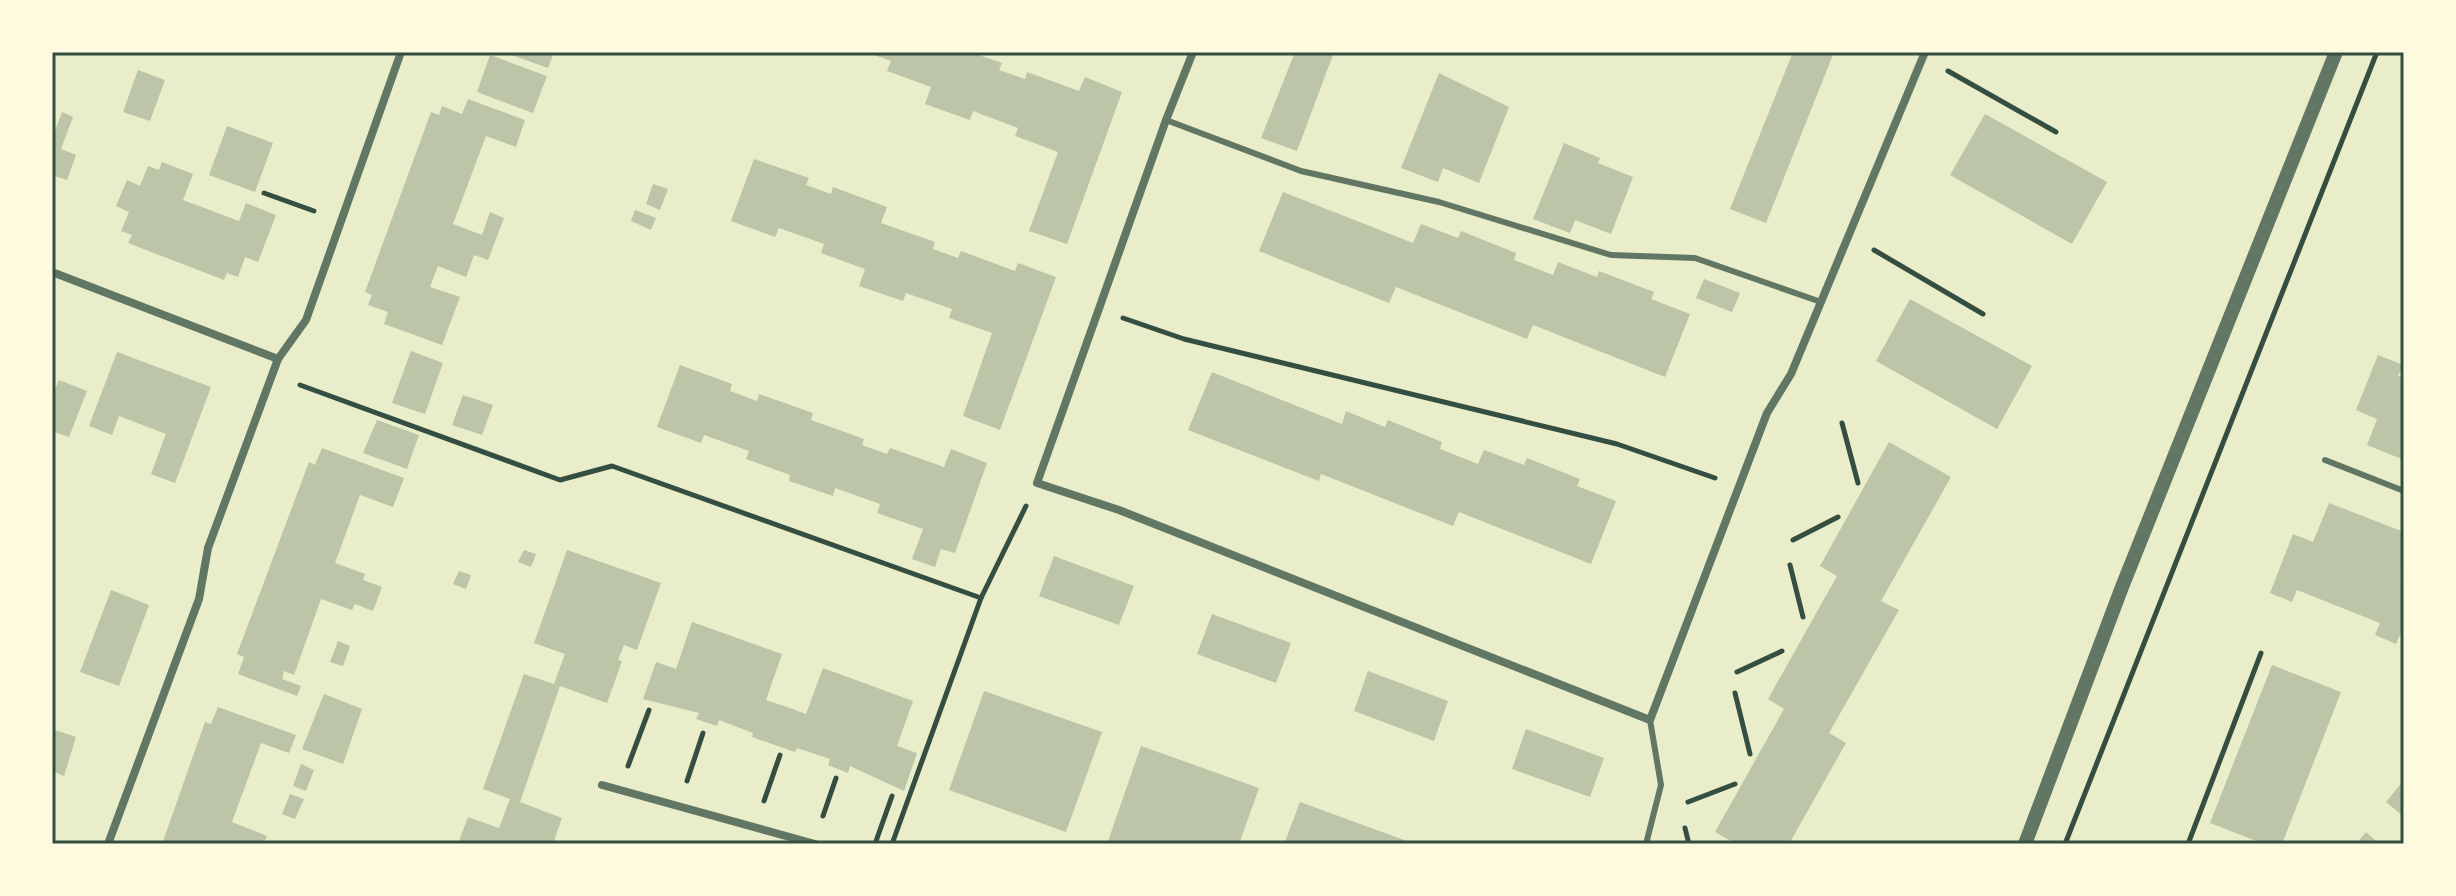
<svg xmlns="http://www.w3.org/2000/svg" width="2456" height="896" font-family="Raleway,sans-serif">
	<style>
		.building { fill: #bcc5a7 }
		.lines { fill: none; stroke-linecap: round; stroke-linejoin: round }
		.path { stroke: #344e41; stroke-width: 5 }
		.service { stroke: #617663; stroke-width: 6 }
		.minor { stroke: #617663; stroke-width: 8 }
		.tertiary { stroke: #617663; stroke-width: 14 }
		.neatline { fill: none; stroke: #344e41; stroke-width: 3 }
	</style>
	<rect width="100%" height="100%" fill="#e9edc9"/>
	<g class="building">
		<polygon points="503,52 554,52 548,68"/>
		<polygon points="866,52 970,52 1002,63 999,70 1025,79 1027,72 1079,91 1085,77 1122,92 1067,244 1029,231 1058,152 1015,136 1018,128 973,111 970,120 925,104 931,87 887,71 891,61"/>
		<polygon points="1295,52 1334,52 1297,151 1261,138"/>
		<polygon points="1793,52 1834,52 1766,223 1730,209"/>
		<polygon points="490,55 547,76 533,113 477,92"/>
		<polygon points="138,70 165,80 150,121 123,112"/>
		<polygon points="1439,73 1509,107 1479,183 1443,168 1438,182 1401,168"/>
		<polygon points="468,99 525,120 516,147 486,136 453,224 482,235 490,212 504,218 488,260 474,255 466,277 438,266 430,287 460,297 442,345 384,324 388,312 368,305 372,295 365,292 431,112 439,115 442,106 462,114"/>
		<polygon points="62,112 73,117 61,149 76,155 67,180 52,175 52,139"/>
		<polygon points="1985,114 2107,182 2072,244 1950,175"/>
		<polygon points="227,126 273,143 255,192 209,175"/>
		<polygon points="1564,143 1600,158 1598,163 1633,177 1611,234 1575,220 1570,233 1533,219"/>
		<polygon points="754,159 809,178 806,185 831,194 833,187 887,207 881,223 935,242 933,249 958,258 961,251 1015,271 1018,263 1056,277 1000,430 963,416 992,333 949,318 952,309 906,293 903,301 859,286 865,269 821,253 824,244 779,228 775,237 731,221"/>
		<polygon points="162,162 193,174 183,200 239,221 246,203 276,215 258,262 245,257 238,277 227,273 224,280 128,243 132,235 121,231 129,212 116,206 127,180 140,186 148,166 159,170"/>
		<polygon points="653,184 668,189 660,210 646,204"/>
		<polygon points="1283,192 1413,243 1421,224 1458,238 1461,231 1516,253 1514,260 1553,275 1558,262 1597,277 1599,271 1654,292 1651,299 1690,314 1665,377 1533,325 1527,339 1396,287 1389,303 1259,251"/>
		<polygon points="635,210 656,218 651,230 631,221"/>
		<polygon points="1704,279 1740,293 1732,312 1696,298"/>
		<polygon points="1910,299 2032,366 1997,429 1876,361"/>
		<polygon points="411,351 443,363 425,414 392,403"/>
		<polygon points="117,352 211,387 175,483 151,474 166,434 119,416 112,435 89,426"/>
		<polygon points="2378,355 2403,365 2398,376 2404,378 2404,460 2367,445 2377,419 2356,410"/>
		<polygon points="680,365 732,384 730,391 757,401 759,394 813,413 811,420 864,439 862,445 887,454 890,448 944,467 951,449 987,463 955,553 941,549 935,567 912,559 923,529 877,513 880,504 835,488 833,496 789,481 790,475 746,459 749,451 704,435 701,443 657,427"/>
		<polygon points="1212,372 1342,424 1346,411 1385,427 1388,420 1442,442 1440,449 1478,464 1484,450 1524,465 1527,458 1580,479 1577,486 1616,501 1591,564 1459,512 1453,526 1321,474 1319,481 1188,430"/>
		<polygon points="59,380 87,391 69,437 52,431 52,397"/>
		<polygon points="463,395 493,405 482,435 452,425"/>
		<polygon points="377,420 419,435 407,469 363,453"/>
		<polygon points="1889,442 1951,477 1881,601 1899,610 1829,733 1846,743 1789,844 1730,844 1731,841 1715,832 1784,709 1768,699 1837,576 1820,566"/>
		<polygon points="322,448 404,478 393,507 360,495 335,563 365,574 363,580 382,587 373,611 355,604 352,610 321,599 294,675 284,671 282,679 301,686 297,696 238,674 244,657 237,654 309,462 315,465"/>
		<polygon points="2329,503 2404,532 2404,568 2400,577 2404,578 2404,626 2396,644 2375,635 2380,623 2297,590 2292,602 2270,593 2293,534 2313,542"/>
		<polygon points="524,550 536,554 531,567 518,562"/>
		<polygon points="567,550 661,583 637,650 624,645 618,660 622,661 607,703 560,686 520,802 562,818 553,844 458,844 468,817 499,828 510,799 483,789 524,674 554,684 565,654 534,643"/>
		<polygon points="1054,556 1134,586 1119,625 1039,596"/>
		<polygon points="459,571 471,575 466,589 453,584"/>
		<polygon points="111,590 149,605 119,686 80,672"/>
		<polygon points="1212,614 1291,643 1276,683 1197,654"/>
		<polygon points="692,622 782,654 766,700 787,707 806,714 823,668 913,701 897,746 917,753 904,791 850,766 848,773 828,765 830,759 797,748 795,752 752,737 753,733 719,720 717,726 696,719 699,713 643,699 656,662 676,669"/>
		<polygon points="338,641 350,646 343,666 330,662"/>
		<polygon points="2272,665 2341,692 2282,844 2264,844 2210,823"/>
		<polygon points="1368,671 1448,701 1434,741 1354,711"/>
		<polygon points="984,691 1102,732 1066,832 949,790"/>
		<polygon points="324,694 362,709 343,764 302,749"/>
		<polygon points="218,707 296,735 289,753 261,743 232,822 267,836 264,844 162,844 205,722 211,724"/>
		<polygon points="52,729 76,737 64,776 52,771"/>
		<polygon points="1526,729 1604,758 1590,797 1512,769"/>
		<polygon points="1141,746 1259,788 1239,844 1107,844"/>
		<polygon points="301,764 314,770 306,791 293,786"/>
		<polygon points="2404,780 2404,817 2386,802"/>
		<polygon points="290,794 304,799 295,819 282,814"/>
		<polygon points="1300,802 1415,844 1284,844"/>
		<polygon points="2366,832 2379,844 2356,844"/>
	</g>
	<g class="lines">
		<g class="path">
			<polyline points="1948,71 2056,132"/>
			<polyline points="264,193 314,211"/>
			<polyline points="1874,250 1983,314"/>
			<polyline points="1123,318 1184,339 1617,444 1715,478"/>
			<polyline points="300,385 560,480 612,466 981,598"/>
			<polyline points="1842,423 1858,483"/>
			<polyline points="1793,540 1838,517"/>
			<polyline points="1790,565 1803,617"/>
			<polyline points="1737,672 1782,651"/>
			<polyline points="1735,693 1750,754"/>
			<polyline points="628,766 649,710"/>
			<polyline points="687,781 703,733"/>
			<polyline points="764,801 780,755"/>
			<polyline points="1688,802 1735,784"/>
			<polyline points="823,816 836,778"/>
			<polyline points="1685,828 1689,844"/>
			<polyline points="875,844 892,796"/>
			<polyline points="892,844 981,598 1026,506"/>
			<polyline points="2065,844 2377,52"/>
			<polyline points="2188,844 2261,653"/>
		</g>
		<g class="service">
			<polyline points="1166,120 1301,171 1439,202 1611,255 1695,258 1821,302"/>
			<polyline points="2325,460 2404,491"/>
			<polyline points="1646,844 1661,785 1650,720"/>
		</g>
		<g class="minor">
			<polyline points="1193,52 1166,120 1037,483 1119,510 1650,720 1767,413 1791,374 1925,52"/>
			<polyline points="52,272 278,359"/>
			<polyline points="602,785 815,844"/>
			<polyline points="108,844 199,599 208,548 278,359 306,320 401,52"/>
		</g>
		<polyline class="tertiary" points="2025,844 2122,587 2336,52"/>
	</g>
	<rect width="2456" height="896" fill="none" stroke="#fefae0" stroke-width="108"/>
	<rect x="54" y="54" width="2348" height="788" class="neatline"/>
</svg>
